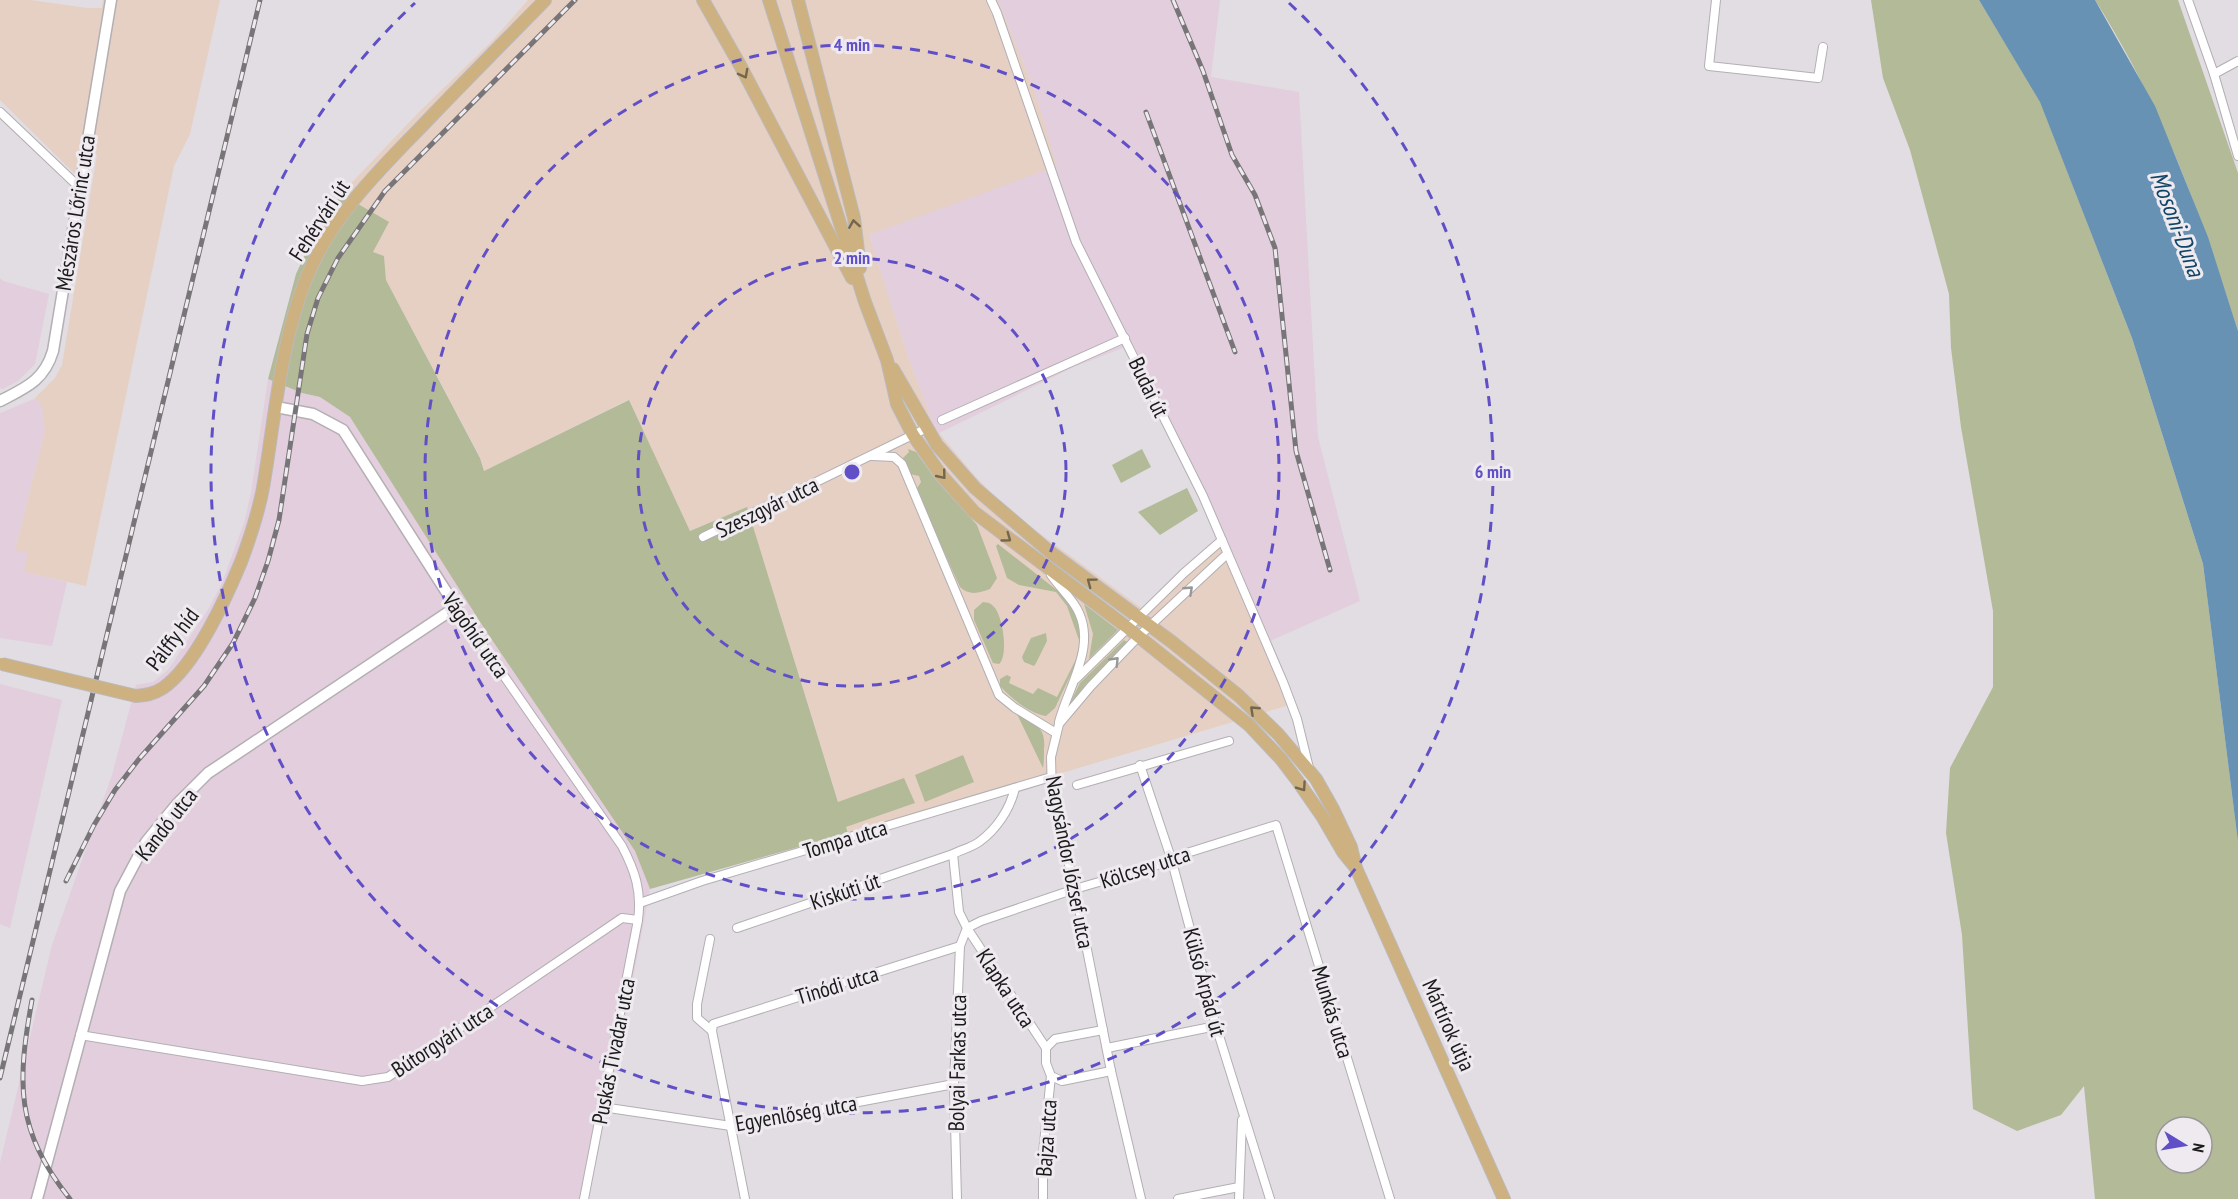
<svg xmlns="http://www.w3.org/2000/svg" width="2238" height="1199" font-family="'PT Sans Narrow',sans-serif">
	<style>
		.commercial { fill: #e6d0c3 }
		.industrial { fill: #e2cedd }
		.green { fill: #b3ba98; fill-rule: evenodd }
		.water { fill: #6792b3 }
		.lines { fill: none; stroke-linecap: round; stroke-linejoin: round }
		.minor-casing { stroke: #b3afb3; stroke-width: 10 }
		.tertiary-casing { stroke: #b3afb3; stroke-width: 13 }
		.primary-casing { stroke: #bbbabb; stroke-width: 14 }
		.minor { stroke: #fff; stroke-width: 8 }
		.tertiary { stroke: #fff; stroke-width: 10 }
		.primary { stroke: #cdb180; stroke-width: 12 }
		.rail-casing { stroke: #787578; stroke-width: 5 }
		.rail { stroke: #eeeaef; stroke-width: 3; stroke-dasharray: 9; stroke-linecap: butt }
		.primary-bridge-casing { stroke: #bbbabb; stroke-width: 14; stroke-linecap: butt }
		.primary-bridge { stroke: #cdb180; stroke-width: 12 }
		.oneway { stroke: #74664e }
		.oneway2 { stroke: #989898 }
		.ring { fill: none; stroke: #604fc7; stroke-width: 3; stroke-dasharray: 10 8 }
		.labels { text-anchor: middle; stroke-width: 6; stroke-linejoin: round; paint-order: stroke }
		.street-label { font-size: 22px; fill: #1b1a1b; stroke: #eeeaef }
		.water-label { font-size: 24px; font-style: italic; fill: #104466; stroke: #eeeaef }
		.centre { fill: #604fc7; stroke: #eeeaef; stroke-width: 3 }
		.ring-label { font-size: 18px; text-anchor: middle; font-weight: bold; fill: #604fc7; stroke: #eeeaef; stroke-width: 6; stroke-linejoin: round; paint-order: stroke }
	</style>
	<rect width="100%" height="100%" fill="#e1dde2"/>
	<g class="commercial">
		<polygon points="0,0 31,0 87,8 102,8 103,0 220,0 190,134 174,166 86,586 24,572 15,550 45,430 40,402 34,399 55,378 62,365 97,155 79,151 75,174 0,100"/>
		<polygon points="528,0 998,0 1034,89 1058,167 869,235 909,359 932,420 939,433 975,476 1009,511 1143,609 1224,537 1296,703 1062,773 848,833 747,508 690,531 628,400 484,471 480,457 386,280 384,256 372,252 388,222 341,194 419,112 491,42"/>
	</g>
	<g class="industrial">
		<polygon points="998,0 1220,0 1211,77 1299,92 1318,437 1360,601 1268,642 1181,443 1133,344 1074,367 939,433 932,420 909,359 869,235 1057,166 1034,89"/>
		<polygon points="0,278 3,281 49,294 35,364 18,381 3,389 0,388"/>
		<polygon points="268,379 302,393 320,397 350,417 484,628 635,851 650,889 620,1048 586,1199 0,1199 0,1163 52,945 112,775 136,685 153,682 168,670 209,608 222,583 244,523 251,493"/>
		<polygon points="34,399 40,402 42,407 45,430 15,550 28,553 24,572 67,582 52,646 0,638 0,413"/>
		<polygon points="0,684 62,700 10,928 0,924"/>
	</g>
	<g class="green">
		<path d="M1871 0H1979L2040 101 2132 338 2203 564 2238 842V1199H2095L2084 1086 2061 1115 2017 1131 1973 1109 1962 935 1946 833 1950 768 1993 687V611L1961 427 1951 348 1949 294 1910 150 1883 78ZM2166 1127H2202V1163H2166Z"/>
		<path d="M2095 0H2178L2238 173V331C2201 215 2161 104 2095 0Z"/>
		<polygon points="341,194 389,222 373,252 384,256 386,280 480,458 484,471 629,400 690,531 747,507 838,802 904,778 915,803 846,827 848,833 650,889 635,851 484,628 350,417 320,397 302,393 268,379 296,274 309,246"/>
		<path d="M908 449 916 452 936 480 977 525 997 578 990 589C979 593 969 596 960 587L916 490 921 482 919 476 910 474 902 459 909 452Z"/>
		<polygon points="1142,449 1151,467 1121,483 1112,465"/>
		<polygon points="1187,488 1198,511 1160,535 1138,512"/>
		<path d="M998 544 1058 591 1074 607 1083 637 1079 657 1055 708 1046 716C1029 713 1012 699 1000 686V679L1007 675 1011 677 1009 683 1033 694 1038 688 1057 697 1076 659 1080 643 1067 606 1056 592 1019 585 1007 578 996 546Z"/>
		<path d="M983 602C987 603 989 602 992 605 1003 612 1009 657 999 664L993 663 974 620V610Z"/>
		<polygon points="1084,604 1118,630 1089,659 1093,634"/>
		<polygon points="1046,633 1047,641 1036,663 1034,666 1024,662 1022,657 1031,638"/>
		<polygon points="1124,640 1127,642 1127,645 1086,684 1067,709 1080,683"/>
		<path d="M1017 714C1035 725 1046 726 1044 749 1044 756 1044 762 1043 768Z"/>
		<polygon points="963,755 974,782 925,802 915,775"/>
	</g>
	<polygon class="water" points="1979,0 2095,0 2155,106 2208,237 2238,331 2238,842 2203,564 2132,338 2040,102"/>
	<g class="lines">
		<g class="minor-casing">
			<g id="minor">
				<polyline points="991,0 997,13 1076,242 1203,496 1283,682 1297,719 1309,768"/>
				<polyline points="1716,0 1709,66 1818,78 1823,47"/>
				<polyline points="2188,0 2214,74 2238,156"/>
				<polyline points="2214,74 2238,61"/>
				<polyline points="0,112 79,187"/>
				<polyline points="942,420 1125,338"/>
				<polyline points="872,456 894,457 902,464 999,695 1015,708 1056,733"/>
				<polyline points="703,537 927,428"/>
				<path d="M1051 575C1058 585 1067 594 1074 604 1100 642 1069 684 1059 722"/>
				<path d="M456 607 622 846C635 871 642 891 638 920L584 1199"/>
				<polyline points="1076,679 1184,573 1222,540"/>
				<polyline points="1140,765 1171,858 1216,1026 1270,1199"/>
				<polyline points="1077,785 1229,741"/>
				<path d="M1015 788C1010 809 997 829 979 842 972 847 961 850 953 854L959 912 967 928 1046 1048"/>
				<polyline points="640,903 702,881 1051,777"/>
				<polyline points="737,928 953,854"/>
				<polyline points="710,939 697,1004 697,1018 712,1031"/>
				<polyline points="1103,1030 1055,1039 1046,1048 1046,1063 1051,1076 1062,1081 1111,1071"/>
				<polyline points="80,1035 362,1081 388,1077 622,918 638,920"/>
				<polyline points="1107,1048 1216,1026"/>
				<polyline points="602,1107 731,1126 954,1084"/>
				<polyline points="745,1199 712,1031 713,1024 960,946"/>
				<polyline points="957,1199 954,1084 960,946 967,928 981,921 1075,889 1164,863 1171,858 1276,825 1390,1199"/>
				<polyline points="1043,1199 1043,1153 1051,1076"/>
				<polyline points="1141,1199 1111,1071 1075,889 1052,796 1051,757 1059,724 1091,686 1139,636 1227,554"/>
				<polyline points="1178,1199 1239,1187"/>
				<polyline points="1239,1199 1242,1120"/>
			</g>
		</g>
		<g class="tertiary-casing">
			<g id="tertiary">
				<path d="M0 401C25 388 44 381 53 351L111 0"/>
				<polyline points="37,1199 120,891 146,842 177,804 208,773 456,607 343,430 313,414 276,407"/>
			</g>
		</g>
		<g class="primary-casing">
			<g id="primary">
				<polyline points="703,0 741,67 852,278"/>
				<polyline points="769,0 865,302 887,360 897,404 913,435 941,475 974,512 1128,628 1249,725 1281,759 1297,780 1322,816 1343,852 1356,868"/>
				<polyline points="798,0 854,218 860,268"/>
				<polyline points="893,369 937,445 975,488 1050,552 1172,642 1239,696 1278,734 1316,779 1333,809 1351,847 1356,868 1504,1199"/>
				<path d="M241 562C250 538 258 514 263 488 275 418 280 345 306 279 331 217 378 171 424 124 464 82 505 41 545 0"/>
			</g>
		</g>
		<use href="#minor" class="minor"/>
		<use href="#tertiary" class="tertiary"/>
		<use href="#primary" class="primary"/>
		<g class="rail-casing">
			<g id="rail">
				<polyline points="1173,0 1203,71 1232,155 1255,195 1275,248 1296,451 1330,570"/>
				<polyline points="1146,112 1235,352"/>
				<polyline points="66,881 94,825 115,790 139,759 204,686 233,643 255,598 268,561 279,520 307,334 318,298 338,258 385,191 575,0"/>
				<path d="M32 1000C17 1083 15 1130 70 1199"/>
				<polyline points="0,1078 260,0"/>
			</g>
		</g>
		<use href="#rail" class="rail"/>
		<g class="primary-bridge-casing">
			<path id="primary-bridge" d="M2 664 136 696C146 695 154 694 163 688 195 666 226 598 241 562"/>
		</g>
		<use href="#primary-bridge" class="primary-bridge"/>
	</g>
	<defs><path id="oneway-chevron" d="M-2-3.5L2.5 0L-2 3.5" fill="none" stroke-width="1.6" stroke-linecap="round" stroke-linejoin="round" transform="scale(1.5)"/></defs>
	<g class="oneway">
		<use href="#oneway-chevron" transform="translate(744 74) rotate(62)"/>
		<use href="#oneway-chevron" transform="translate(854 224) rotate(-99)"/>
		<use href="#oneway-chevron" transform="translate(942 475) rotate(51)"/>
		<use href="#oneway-chevron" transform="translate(1007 538) rotate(36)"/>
		<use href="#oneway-chevron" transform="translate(1091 582) rotate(-143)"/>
		<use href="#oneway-chevron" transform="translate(1254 710) rotate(-137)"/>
		<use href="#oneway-chevron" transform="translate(1302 787) rotate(55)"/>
	</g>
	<g class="oneway2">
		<use href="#oneway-chevron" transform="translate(1189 590) rotate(-43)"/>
		<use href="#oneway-chevron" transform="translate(1115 661) rotate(-46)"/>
	</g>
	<g class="ring">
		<circle cx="852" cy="472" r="214"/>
		<circle cx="852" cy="472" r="427"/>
		<path d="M1289 3A641 641 0 1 1 415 3"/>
	</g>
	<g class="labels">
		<g class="street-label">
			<text transform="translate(75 213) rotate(-81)" y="8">Mészáros Lőrinc utca</text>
			<text transform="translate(319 220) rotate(-57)" y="8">Fehérvári út</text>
			<text transform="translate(1149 387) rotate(64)" y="8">Budai út</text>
			<text transform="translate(767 507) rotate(-26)" y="8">Szeszgyár utca</text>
			<text transform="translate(476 635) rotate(55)" y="8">Vágóhíd utca</text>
			<text transform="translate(172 639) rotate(-53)" y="8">Pálffy híd</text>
			<text transform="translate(166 824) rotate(-52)" y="8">Kandó utca</text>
			<text transform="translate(845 839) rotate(-17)" y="8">Tompa utca</text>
			<text transform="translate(1070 862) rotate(79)" y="8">Nagysándor József utca</text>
			<text transform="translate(1145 867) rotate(-18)" y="8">Kölcsey utca</text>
			<text transform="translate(845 891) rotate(-19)" y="8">Kiskúti út</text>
			<text transform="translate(1205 982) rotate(75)" y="8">Külső Árpád út</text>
			<text transform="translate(837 985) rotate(-17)" y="8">Tinódi utca</text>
			<text transform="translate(1006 988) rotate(57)" y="8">Klapka utca</text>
			<text transform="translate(1333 1012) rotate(73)" y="8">Munkás utca</text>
			<text transform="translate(1449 1025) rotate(66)" y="8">Mártírok útja</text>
			<text transform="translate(442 1040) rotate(-33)" y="8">Bútorgyári utca</text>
			<text transform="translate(613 1051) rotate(-79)" y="8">Puskás Tivadar utca</text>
			<text transform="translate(957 1063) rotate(-89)" y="8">Bolyai Farkas utca</text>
			<text transform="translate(796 1113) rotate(-10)" y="8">Egyenlőség utca</text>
			<text transform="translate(1046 1138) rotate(-86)" y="8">Bajza utca</text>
		</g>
		<g class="water-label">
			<text transform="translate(2177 224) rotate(69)" y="8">Mosoni-Duna</text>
		</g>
	</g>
	<circle cx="852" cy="472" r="9" class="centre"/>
	<g class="ring-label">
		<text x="852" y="51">4 min</text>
		<text x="852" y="264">2 min</text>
		<text x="1493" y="478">6 min</text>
	</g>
	<g transform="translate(2184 1145) rotate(101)"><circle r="28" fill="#eeeaef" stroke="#9a979a" stroke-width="1.5"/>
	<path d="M0-4.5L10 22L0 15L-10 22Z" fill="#604fc7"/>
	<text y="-9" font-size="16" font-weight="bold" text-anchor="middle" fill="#1b1a1b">N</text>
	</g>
</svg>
